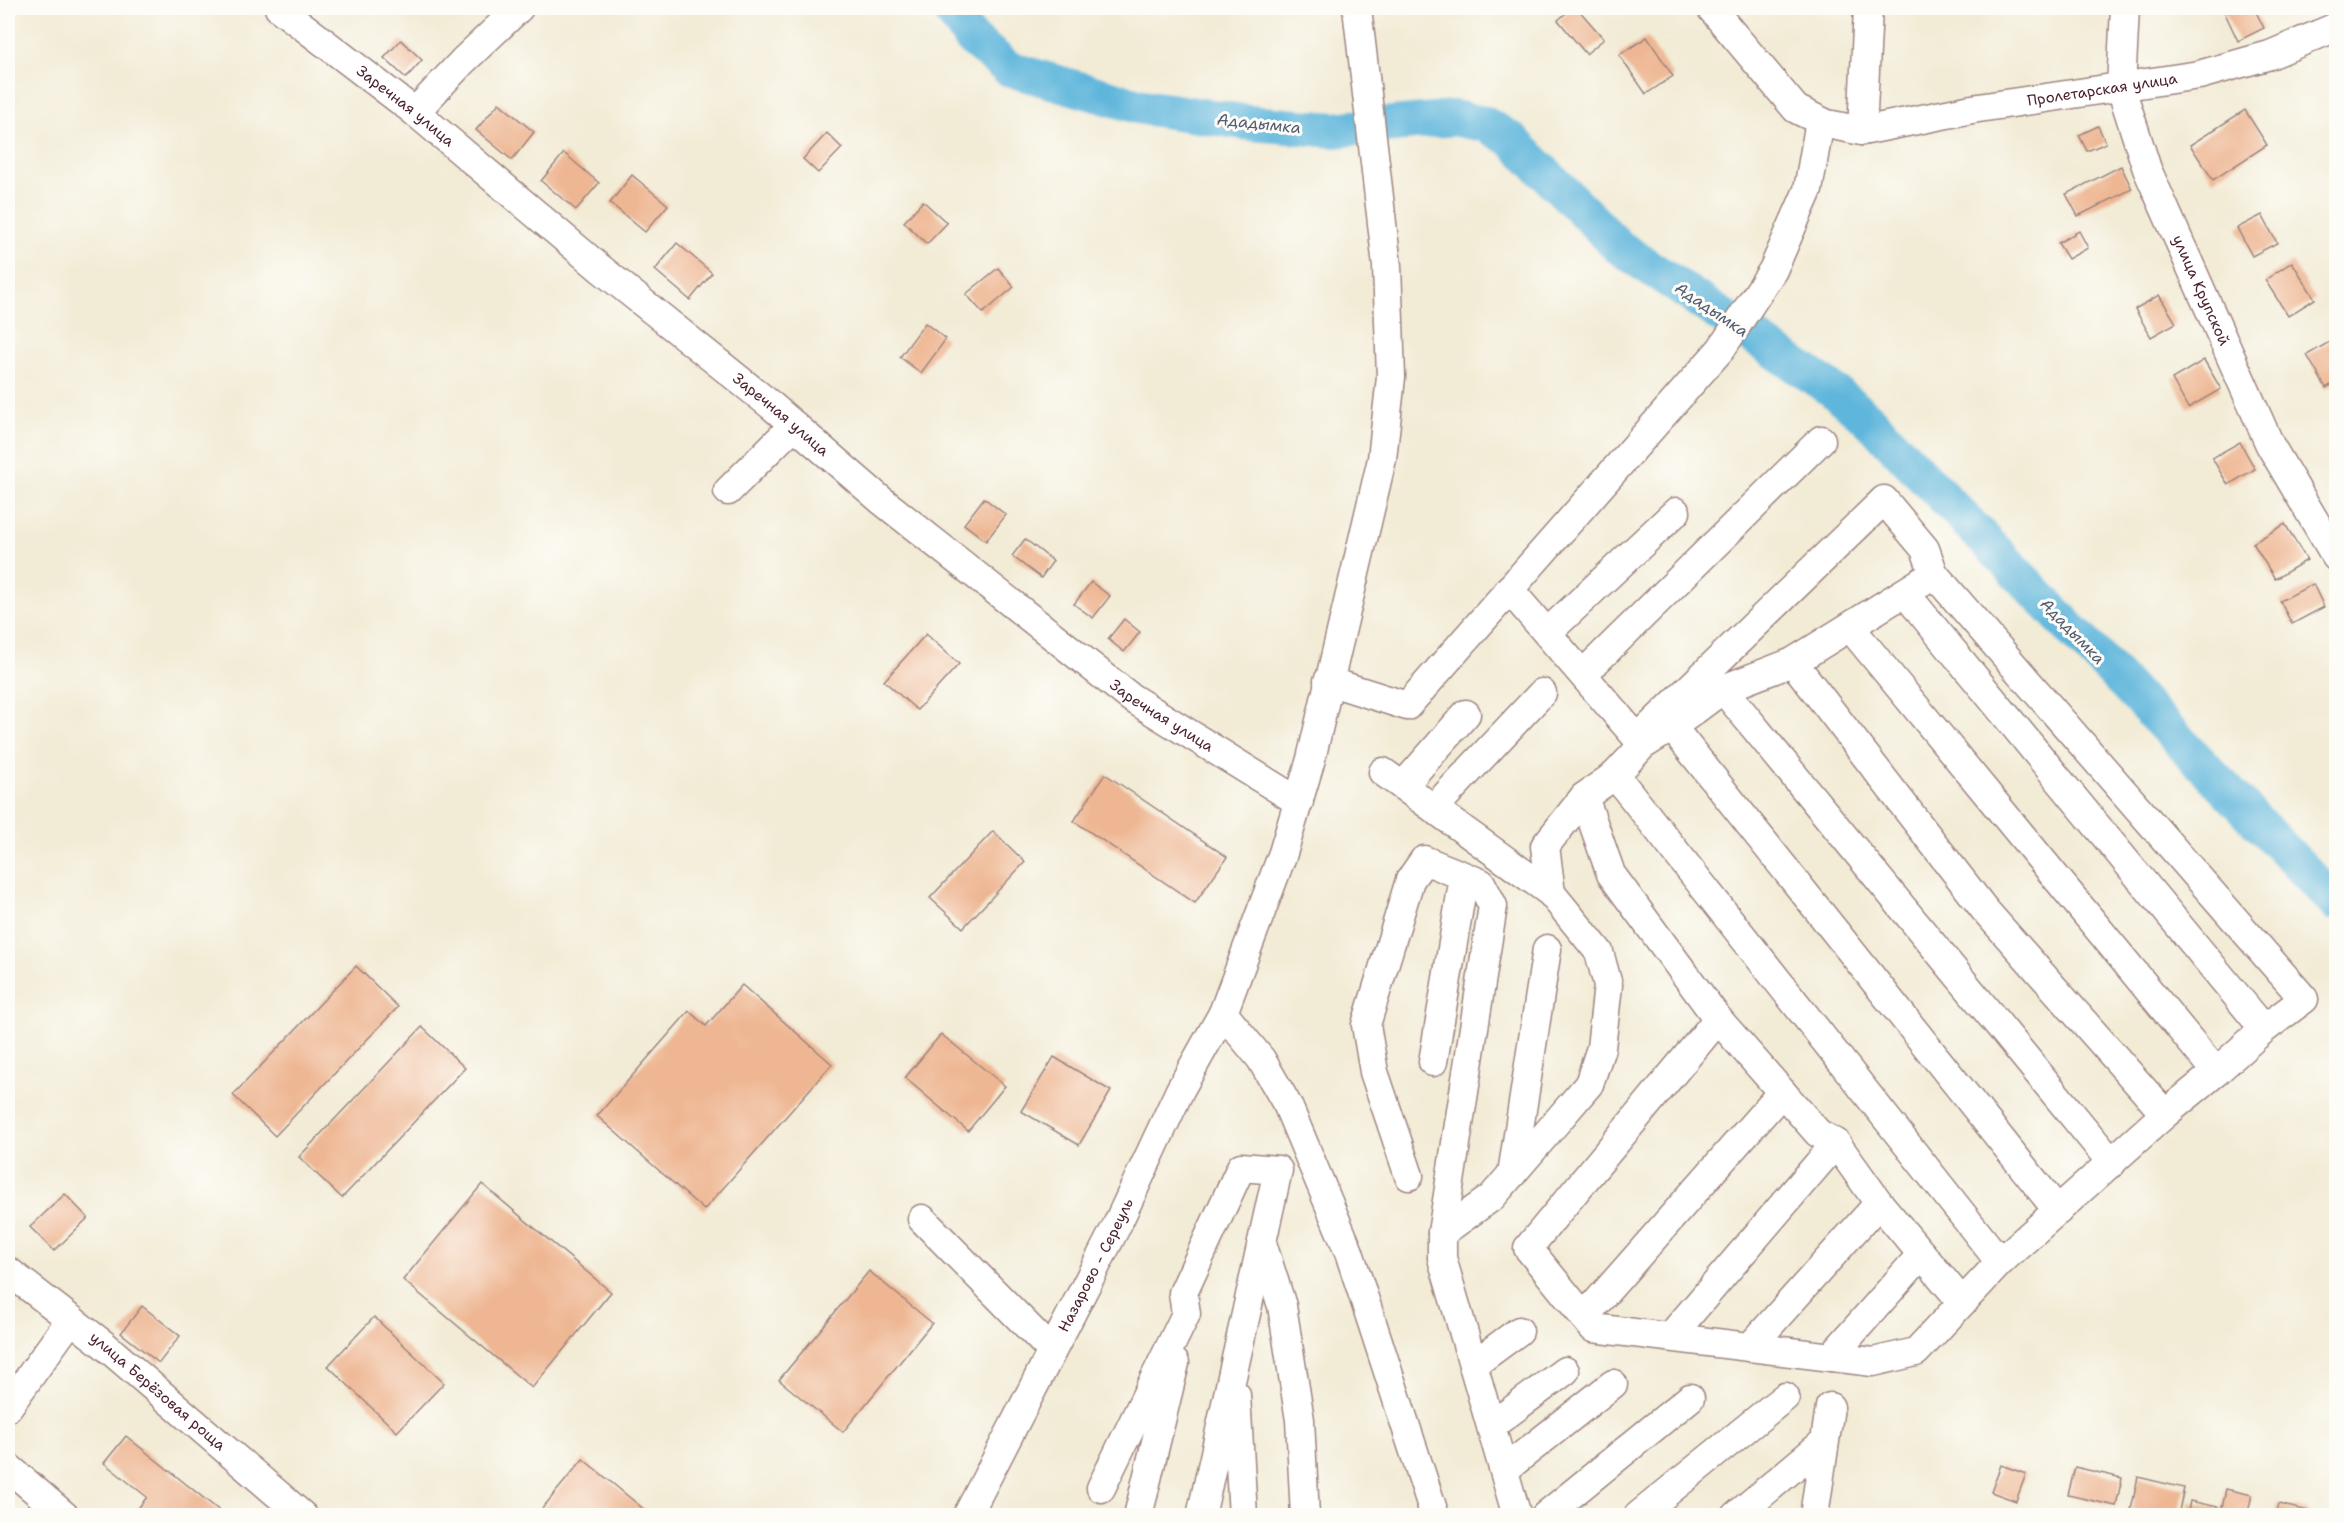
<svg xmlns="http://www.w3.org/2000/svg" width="2344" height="1523" font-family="'Shantell Sans',sans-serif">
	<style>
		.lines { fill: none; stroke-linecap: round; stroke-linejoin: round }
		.river { stroke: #5fb6dc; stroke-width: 36 }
		.building { fill: #eeb692 }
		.minor-casing { stroke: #9e8580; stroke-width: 31 }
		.minor { stroke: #fff; stroke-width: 28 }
		.labels { text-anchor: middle; stroke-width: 6; stroke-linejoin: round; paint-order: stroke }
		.street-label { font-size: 15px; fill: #4a1f2b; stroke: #fdfcf7 }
		.water-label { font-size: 16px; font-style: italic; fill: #525b72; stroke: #fdfcf7 }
	</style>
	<rect width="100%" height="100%" fill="#fdfcf7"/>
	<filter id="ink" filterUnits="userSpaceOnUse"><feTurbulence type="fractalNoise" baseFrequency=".0167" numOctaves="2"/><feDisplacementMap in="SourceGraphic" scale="12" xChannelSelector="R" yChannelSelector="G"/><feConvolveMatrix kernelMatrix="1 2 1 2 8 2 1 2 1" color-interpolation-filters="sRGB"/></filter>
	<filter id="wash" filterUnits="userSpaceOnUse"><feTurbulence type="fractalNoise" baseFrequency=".008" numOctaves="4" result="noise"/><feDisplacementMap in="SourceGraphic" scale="24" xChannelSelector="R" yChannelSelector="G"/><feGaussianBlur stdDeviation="1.35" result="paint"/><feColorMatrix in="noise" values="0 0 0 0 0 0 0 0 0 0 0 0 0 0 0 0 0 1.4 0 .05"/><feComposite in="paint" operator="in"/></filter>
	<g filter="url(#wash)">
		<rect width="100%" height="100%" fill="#f2ebd5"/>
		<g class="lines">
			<polyline class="river" points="949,8 971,38 1009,69 1142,107 1250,123 1335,130 1453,118 1485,124 1511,139 1619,247 1830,388 1867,418 2336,903"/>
		</g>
		<g id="blocks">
			<g class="building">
				<polygon points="1572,8 1577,8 1604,39 1586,54 1558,20"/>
				<polygon points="2226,8 2254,8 2264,28 2238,41 2223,9"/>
				<polygon points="1647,37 1673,76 1646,94 1619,55"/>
				<polygon points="401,40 422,60 406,78 384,58"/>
				<polygon points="499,103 534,132 512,160 476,130"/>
				<polygon points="2245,110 2267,145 2213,180 2190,145"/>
				<polygon points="2098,126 2106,143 2087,151 2079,135"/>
				<polygon points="827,133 842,148 818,173 803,159"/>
				<polygon points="564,153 599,183 576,210 541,181"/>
				<polygon points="2121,166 2132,189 2078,216 2066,194"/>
				<polygon points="632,175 668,205 645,232 610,203"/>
				<polygon points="923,201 947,223 927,244 904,222"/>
				<polygon points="2262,215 2277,243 2252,256 2237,228"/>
				<polygon points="2079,231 2088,248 2068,259 2058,243"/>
				<polygon points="677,243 712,273 690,300 655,270"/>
				<polygon points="2292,262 2315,299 2288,316 2265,280"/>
				<polygon points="998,268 1014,287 983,313 966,294"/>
				<polygon points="2159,295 2176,323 2151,337 2135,309"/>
				<polygon points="925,323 946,339 921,373 900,357"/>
				<polygon points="2336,338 2336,382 2326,388 2307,355"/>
				<polygon points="2204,360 2221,389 2188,408 2172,379"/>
				<polygon points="2240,442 2255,469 2228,485 2212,458"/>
				<polygon points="984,498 1006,515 986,541 964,524"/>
				<polygon points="2285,524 2307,560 2275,579 2253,543"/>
				<polygon points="1025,539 1053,561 1041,578 1012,556"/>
				<polygon points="1091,582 1110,596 1093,618 1074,604"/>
				<polygon points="2313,584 2324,607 2292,624 2280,601"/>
				<polygon points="1124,619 1140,632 1124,652 1108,639"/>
				<polygon points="926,634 959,664 917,710 884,681"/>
				<polygon points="1105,774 1227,857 1195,903 1074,821"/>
				<polygon points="993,831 1025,862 963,928 930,898"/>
				<polygon points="356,966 398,1007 275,1136 233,1095"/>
				<polygon points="742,985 832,1064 704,1210 597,1116 689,1011 706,1026"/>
				<polygon points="422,1027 465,1068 342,1198 299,1157"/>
				<polygon points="941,1034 1005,1086 968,1131 905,1078"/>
				<polygon points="1054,1057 1111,1091 1079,1145 1021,1111"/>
				<polygon points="482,1184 611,1292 532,1388 403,1280"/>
				<polygon points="65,1194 88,1218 54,1251 30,1227"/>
				<polygon points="869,1271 932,1323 843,1432 779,1380"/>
				<polygon points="142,1306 180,1336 159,1363 121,1333"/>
				<polygon points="374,1317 444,1383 397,1432 328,1366"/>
				<polygon points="126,1436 226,1516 142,1516 136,1511 147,1497 104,1463"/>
				<polygon points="583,1459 652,1516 536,1516"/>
				<polygon points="2001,1465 2026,1474 2016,1501 1991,1492"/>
				<polygon points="2075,1467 2122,1478 2116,1506 2068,1495"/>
				<polygon points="2138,1477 2184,1488 2178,1516 2157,1516 2131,1510"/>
				<polygon points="2226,1489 2252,1495 2247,1516 2220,1516"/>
				<polygon points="2190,1501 2218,1507 2216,1516 2187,1516"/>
				<polygon points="2278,1504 2309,1511 2308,1516 2275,1516"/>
			</g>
		</g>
	</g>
	<g filter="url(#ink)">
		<use href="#blocks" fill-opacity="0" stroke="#9e8580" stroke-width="1.5"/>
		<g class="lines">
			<g class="minor-casing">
				<g id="minor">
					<path id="s1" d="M279 8 415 112 601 269 772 406 881 500 1130 697 1299 802"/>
					<path id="s2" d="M1711 8 1796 109 1827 124 1862 131 1972 109 2199 75 2270 55 2336 27"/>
					<path id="s3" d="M2125 8 2121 88 2147 169 2270 445 2336 557"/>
					<polyline points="415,112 463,61 519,8"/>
					<polyline points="1862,131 1868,8"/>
					<polyline points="728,491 794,425"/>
					<polyline points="1509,589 1643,745"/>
					<polyline points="1905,593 2264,1029"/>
					<polyline points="1850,627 2216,1072"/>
					<polyline points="1547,633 1676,512"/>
					<polyline points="1793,662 1984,909 2165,1114"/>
					<polyline points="1583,674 1821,440"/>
					<polyline points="1328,681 1407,706 1721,349 1773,270 1808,190 1820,121"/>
					<polyline points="1723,689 2112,1163"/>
					<polyline points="1672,727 2058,1211"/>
					<polyline points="1383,772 1551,893"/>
					<polyline points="1615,775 2000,1262"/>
					<polyline points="1403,786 1466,714"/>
					<polyline points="1584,797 1615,775 1643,745 1672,727 1723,689 1793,662 1934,574 1925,549 1884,500 1638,738"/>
					<polyline points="1434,808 1542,693"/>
					<polyline points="1223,1013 1261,1059 1288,1106 1349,1252 1435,1516"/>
					<polyline points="1718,1019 1528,1248 1593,1328 1873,1362 1916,1352 2000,1262 2165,1114 2216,1072 2264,1029 2304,999 1934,574"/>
					<polyline points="1433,1062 1464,877"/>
					<polyline points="1512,1174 1547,949"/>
					<polyline points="1409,1176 1374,1072 1366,1025 1410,880 1424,860 1481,883 1493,906 1442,1233"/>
					<polyline points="922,1219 1052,1351"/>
					<polyline points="1262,1243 1282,1306 1300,1420 1305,1516"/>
					<path id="s4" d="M8 1271 103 1344 303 1516"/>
					<polyline points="1584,1317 1782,1092"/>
					<polyline points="1670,1337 1836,1143"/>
					<polyline points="1750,1347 1879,1203"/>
					<polyline points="1831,1357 1922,1254"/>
					<polyline points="1473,1365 1519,1331"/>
					<polyline points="1236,1395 1243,1516"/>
					<polyline points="8,1407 71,1319"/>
					<polyline points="1491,1426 1565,1371"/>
					<polyline points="8,1467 65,1516"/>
					<polyline points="1504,1470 1613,1384"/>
					<polyline points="1101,1488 1186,1314 1183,1293 1241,1167 1278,1170 1201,1516"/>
					<path id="s5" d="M967 1516 1116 1227 1180 1090 1223 1013 1283 853 1311 759 1382 459 1391 377 1387 266 1357 8"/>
					<polyline points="1138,1516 1175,1363"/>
					<polyline points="1517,1516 1442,1258 1442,1233 1492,1197 1554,1125 1589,1084 1601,1048 1608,985 1599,952 1551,893 1545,846 1584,797 1611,874 1718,1019 1818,1133 1836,1143 1879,1203 1962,1302"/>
					<polyline points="1545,1516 1690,1398"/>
					<polyline points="1638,1516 1785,1397"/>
					<polyline points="1736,1516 1824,1442"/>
					<polyline points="1814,1516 1830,1407"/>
				</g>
			</g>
			<use href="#minor" class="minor"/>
		</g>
	</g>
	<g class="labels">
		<g class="street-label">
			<text dy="5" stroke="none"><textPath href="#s2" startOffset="446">Пролетарская улица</textPath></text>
			<text dy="5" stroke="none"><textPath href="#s1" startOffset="160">Заречная улица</textPath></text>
			<text dy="5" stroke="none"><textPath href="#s3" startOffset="298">улица Крупской</textPath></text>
			<text dy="5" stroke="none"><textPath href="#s1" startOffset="646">Заречная улица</textPath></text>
			<text dy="5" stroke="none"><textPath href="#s1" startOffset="1132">Заречная улица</textPath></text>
			<text dy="5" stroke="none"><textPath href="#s5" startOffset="282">Назарово - Сереуль</textPath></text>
			<text dy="5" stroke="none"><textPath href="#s4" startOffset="192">улица Берёзовая роща</textPath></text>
		</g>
		<g class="water-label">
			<text transform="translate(1259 123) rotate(6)" y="6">Ададымка</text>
			<text transform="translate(1712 309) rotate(34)" y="6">Ададымка</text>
			<text transform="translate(2073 631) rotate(46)" y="6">Ададымка</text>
		</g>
	</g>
	<rect width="2344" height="1523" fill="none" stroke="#fdfcf7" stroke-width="30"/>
</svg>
